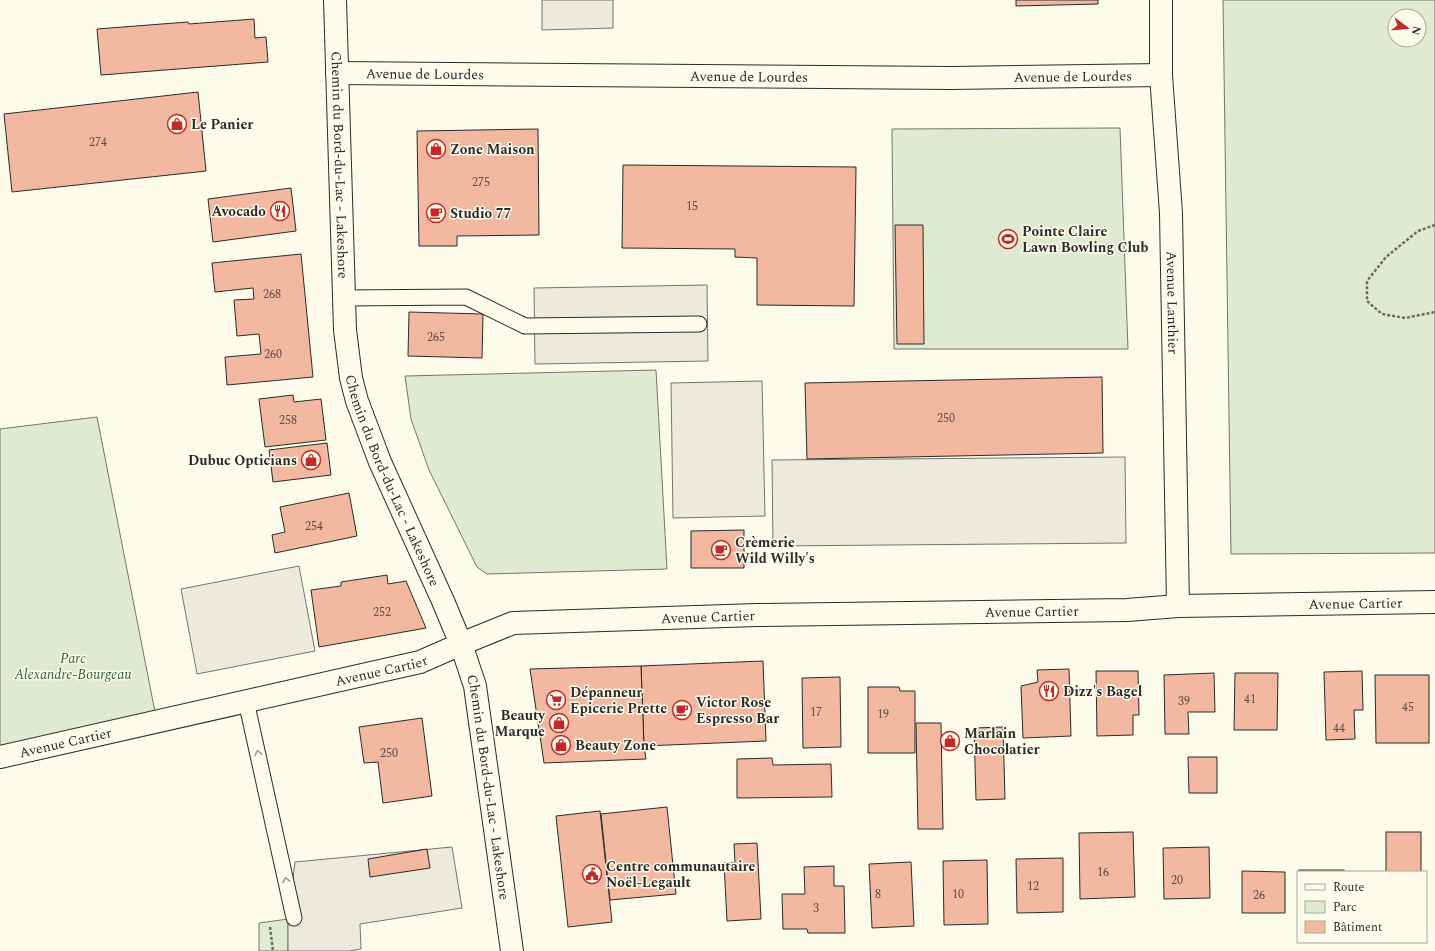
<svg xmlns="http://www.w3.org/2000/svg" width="1435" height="951" font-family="Spectral,serif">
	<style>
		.green { fill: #deebd1; stroke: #74746e; fill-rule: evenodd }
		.parking { fill: #eceadb; stroke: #74746e }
		.building { fill: #f2b8a0; stroke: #2b2b2b }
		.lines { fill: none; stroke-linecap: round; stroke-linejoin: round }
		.service-casing { stroke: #2b2b2b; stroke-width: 17 }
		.minor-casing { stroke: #2b2b2b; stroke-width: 24 }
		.tertiary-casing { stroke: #2b2b2b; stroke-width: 24 }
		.path { stroke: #6a6964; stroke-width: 2.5; stroke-dasharray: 3 2; stroke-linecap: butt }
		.service { stroke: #fdfbea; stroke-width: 15 }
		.minor { stroke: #fdfbea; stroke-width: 22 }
		.tertiary { stroke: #fdfbea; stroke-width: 22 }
		.oneway { stroke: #9e9d94 }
		.labels { text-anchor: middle; stroke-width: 3; stroke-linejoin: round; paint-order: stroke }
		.number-label { font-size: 12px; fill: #5d4e48 }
		.street-label { font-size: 14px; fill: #2b2b2b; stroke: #fdfbea }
		.poi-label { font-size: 14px; font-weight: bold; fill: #2b2b2b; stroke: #fdfbea; text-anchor: start }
		.park-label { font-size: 14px; font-style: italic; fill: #34623c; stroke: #fdfbea }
	</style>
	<rect width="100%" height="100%" fill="#fdfbea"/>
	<g class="green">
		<path d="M1223 0H1435V553L1231 554ZM1395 16H1419V40H1395Z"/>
		<polygon points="1120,128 1128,349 894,349 892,129"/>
		<polygon points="656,370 667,569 487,574 477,567 429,470 411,419 405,376"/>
		<polygon points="97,417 157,722 0,757 0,429"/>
		<polygon points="288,919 288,951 259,951 259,923"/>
	</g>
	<g class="parking">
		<polygon points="542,0 613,0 613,28 542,30"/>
		<polygon points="707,285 708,361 535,364 534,288"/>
		<polygon points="762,381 765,516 673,518 671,383"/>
		<polygon points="1125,457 1126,543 773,546 772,460"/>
		<polygon points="299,566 315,651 197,674 181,589"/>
		<polygon points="452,847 462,908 360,924 361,949 349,951 288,951 288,919 295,862"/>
	</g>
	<g class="building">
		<polygon points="1016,0 1098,0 1098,4 1016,6"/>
		<polygon points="254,19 255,38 266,37 268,62 101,75 97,29 188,22 189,24"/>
		<polygon points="198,92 206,171 12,192 4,114"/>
		<polygon points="538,129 539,235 457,236 457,246 419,246 417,131"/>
		<polygon points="623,165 856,167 854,306 757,305 757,258 735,257 735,249 622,248"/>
		<polygon points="291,188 296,231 213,242 208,199"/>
		<polygon points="895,225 923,225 924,344 897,344"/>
		<polygon points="301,254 313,377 227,385 225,357 261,354 259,334 237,336 234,300 254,299 253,288 215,292 212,263"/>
		<polygon points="409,312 483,314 482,358 408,356"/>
		<polygon points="1102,377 1103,453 807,459 805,383"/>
		<polygon points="293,395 294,402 321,399 326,440 265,447 259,399"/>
		<polygon points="327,443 331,475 273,482 269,450"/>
		<polygon points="349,493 357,536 275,553 272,535 285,532 280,507"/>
		<polygon points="744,530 744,568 691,568 691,531"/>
		<polygon points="387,575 388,584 406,581 426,628 319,647 311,590 341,586 341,582"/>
		<polygon points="763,661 766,741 644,746 641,666"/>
		<polygon points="641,666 644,746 646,759 544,763 530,669"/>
		<polygon points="1069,669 1071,736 1023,738 1021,686 1038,682 1037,670"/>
		<polygon points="1096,671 1138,671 1139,715 1133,715 1133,735 1097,736"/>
		<polygon points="1362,671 1363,710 1354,710 1355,739 1326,740 1324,672"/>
		<polygon points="1214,673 1215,712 1188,712 1189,734 1165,734 1164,675"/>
		<polygon points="1235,673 1278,673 1277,730 1234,730"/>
		<polygon points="1375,675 1429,675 1429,743 1376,743"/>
		<polygon points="840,677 841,747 803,748 802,678"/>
		<polygon points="868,687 899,687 900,691 915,691 915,753 868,753"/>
		<polygon points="422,718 432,796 383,803 378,762 364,763 359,727"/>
		<polygon points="916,723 941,723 943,829 918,829"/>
		<polygon points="1003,727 1005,799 976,800 974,728"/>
		<polygon points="1188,757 1217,757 1217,793 1189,793"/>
		<polygon points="772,758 773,765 831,764 832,797 737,798 737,759"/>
		<polygon points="667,807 676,894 610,900 601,814"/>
		<polygon points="600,811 612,922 568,927 556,816"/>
		<polygon points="1133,832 1135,897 1080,899 1079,833"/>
		<rect x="1386" y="832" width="35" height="40"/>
		<polygon points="757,843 761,919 727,921 724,863 735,863 734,844"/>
		<polygon points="1209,847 1210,898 1164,899 1163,848"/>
		<polygon points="427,849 430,868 370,877 368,859"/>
		<polygon points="1063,858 1063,912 1017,913 1016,859"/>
		<polygon points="987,860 988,924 944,925 943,861"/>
		<polygon points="911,862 914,926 872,928 869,864"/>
		<polygon points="834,866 834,886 844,886 845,933 808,933 807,929 783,929 782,894 805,894 804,867"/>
		<rect x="1299" y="870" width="45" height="2"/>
		<polygon points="1242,871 1285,872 1285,913 1242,913"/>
	</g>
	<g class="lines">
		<g class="service-casing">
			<g id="service">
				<polyline points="345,298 466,297 525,326 699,324"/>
				<polyline points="246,701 294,918"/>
			</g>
		</g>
		<g class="minor-casing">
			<g id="minor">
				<path id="s1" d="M1161 0V75L1171 213 1178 606"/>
				<path id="s2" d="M337 73 952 78 1161 75"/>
				<path id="s3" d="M0 757 420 662 461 644"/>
			</g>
		</g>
		<g class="tertiary-casing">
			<g id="tertiary">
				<path id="s4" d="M335 0 345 330 351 378 357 401 380 462 443 601 461 644 475 686 512 951"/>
				<path id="s5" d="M461 644 513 623 757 615 1127 610 1178 606 1435 602"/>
			</g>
		</g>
		<g class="path">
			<polyline points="1435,225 1418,231 1386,257 1367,281 1367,301 1382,314 1405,318 1435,312"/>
			<polyline points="270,927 273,951"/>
		</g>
		<use href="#service" class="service"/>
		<use href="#minor" class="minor"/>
		<use href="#tertiary" class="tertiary"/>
	</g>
	<defs><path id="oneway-chevron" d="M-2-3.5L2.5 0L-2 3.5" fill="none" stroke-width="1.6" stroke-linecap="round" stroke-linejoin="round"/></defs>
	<g class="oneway">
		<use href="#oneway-chevron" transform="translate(258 753) rotate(-102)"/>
		<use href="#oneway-chevron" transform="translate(286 880) rotate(-102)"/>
	</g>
	<defs>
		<g id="shop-ring" transform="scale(1)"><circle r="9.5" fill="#fdfbea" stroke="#c62828" stroke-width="1.5"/><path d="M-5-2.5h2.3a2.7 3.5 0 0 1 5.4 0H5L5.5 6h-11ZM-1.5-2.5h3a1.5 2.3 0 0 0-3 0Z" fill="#c62828"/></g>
		<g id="restaurant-ring" transform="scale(1)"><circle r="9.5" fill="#fdfbea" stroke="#c62828" stroke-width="1.5"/><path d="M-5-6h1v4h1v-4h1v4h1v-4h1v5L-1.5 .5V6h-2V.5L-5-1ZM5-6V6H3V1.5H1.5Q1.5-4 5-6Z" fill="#c62828"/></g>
		<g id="cafe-ring" transform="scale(1)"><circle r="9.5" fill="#fdfbea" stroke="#c62828" stroke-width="1.5"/><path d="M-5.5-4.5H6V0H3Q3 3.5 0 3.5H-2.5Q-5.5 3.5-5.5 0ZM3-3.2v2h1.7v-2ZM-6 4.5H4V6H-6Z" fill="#c62828"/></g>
		<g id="stadium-ring" transform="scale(1)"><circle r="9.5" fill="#fdfbea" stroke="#c62828" stroke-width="1.5"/><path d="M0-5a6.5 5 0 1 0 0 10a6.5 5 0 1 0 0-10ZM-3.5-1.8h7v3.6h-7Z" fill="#c62828"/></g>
		<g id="supermarket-ring" transform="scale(1)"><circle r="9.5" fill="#fdfbea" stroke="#c62828" stroke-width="1.5"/><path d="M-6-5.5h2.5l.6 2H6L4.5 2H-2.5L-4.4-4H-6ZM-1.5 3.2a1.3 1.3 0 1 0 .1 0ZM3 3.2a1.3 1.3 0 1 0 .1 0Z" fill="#c62828"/></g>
		<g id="civic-ring" transform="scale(1)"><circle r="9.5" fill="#fdfbea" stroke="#c62828" stroke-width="1.5"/><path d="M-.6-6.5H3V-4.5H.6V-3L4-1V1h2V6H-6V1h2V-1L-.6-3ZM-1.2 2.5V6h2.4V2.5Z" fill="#c62828"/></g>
	</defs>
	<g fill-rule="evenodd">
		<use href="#shop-ring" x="177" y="124"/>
		<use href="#shop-ring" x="436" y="149"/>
		<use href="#restaurant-ring" x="280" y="211"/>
		<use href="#cafe-ring" x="436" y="213"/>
		<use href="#stadium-ring" x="1008" y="239"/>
		<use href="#shop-ring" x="311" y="460"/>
		<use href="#cafe-ring" x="721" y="550"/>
		<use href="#restaurant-ring" x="1049" y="691"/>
		<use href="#supermarket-ring" x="556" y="700"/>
		<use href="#cafe-ring" x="682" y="710"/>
		<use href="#shop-ring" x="559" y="723"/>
		<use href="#shop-ring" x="950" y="741"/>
		<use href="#shop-ring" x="561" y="745"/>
		<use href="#civic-ring" x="592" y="874"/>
	</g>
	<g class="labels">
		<g class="number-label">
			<text x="98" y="146">274</text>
			<text x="481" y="186">275</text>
			<text x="692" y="210">15</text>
			<text x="272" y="298">268</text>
			<text x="436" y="341">265</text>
			<text x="273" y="358">260</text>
			<text x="946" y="422">250</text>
			<text x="288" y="424">258</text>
			<text x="314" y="530">254</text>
			<text x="382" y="616">252</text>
			<text x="1250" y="703">41</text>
			<text x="1184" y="705">39</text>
			<text x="1408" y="711">45</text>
			<text x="816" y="716">17</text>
			<text x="883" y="718">19</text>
			<text x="1339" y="732">44</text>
			<text x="389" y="757">250</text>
			<text x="1103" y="876">16</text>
			<text x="1177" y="884">20</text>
			<text x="1033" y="890">12</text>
			<text x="878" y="898">8</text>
			<text x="958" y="898">10</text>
			<text x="1259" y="899">26</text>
			<text x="816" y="912">3</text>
		</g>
		<g class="street-label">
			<text dy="5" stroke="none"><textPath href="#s2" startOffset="88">Avenue de Lourdes</textPath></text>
			<text dy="5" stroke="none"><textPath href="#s2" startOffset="412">Avenue de Lourdes</textPath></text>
			<text dy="5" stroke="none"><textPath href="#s2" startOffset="736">Avenue de Lourdes</textPath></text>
			<text dy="5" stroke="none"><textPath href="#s4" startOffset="165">Chemin du Bord-du-Lac - Lakeshore</textPath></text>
			<text dy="5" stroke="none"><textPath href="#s1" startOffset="303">Avenue Lanthier</textPath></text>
			<text dy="5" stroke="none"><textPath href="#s4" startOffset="489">Chemin du Bord-du-Lac - Lakeshore</textPath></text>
			<text dy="5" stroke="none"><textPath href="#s5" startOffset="899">Avenue Cartier</textPath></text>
			<text dy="5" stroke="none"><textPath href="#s5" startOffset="575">Avenue Cartier</textPath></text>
			<text dy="5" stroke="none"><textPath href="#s5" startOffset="251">Avenue Cartier</textPath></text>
			<text dy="5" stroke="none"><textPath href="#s3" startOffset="391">Avenue Cartier</textPath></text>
			<text dy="5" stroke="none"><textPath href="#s3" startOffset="67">Avenue Cartier</textPath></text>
			<text dy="5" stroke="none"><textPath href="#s4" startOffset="813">Chemin du Bord-du-Lac - Lakeshore</textPath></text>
		</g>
		<g class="poi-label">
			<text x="191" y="129">Le Panier</text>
			<text x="450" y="154">Zone Maison</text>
			<text x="266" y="216" text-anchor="end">Avocado</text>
			<text x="450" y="218">Studio 77</text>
			<text x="1022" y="236">Pointe Claire<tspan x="1022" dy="16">Lawn Bowling Club</tspan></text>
			<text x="297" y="465" text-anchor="end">Dubuc Opticians</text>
			<text x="735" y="547">Crèmerie<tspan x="735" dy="16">Wild Willy's</tspan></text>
			<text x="1063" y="696">Dizz's Bagel</text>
			<text x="570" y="697">Dépanneur<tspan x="570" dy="16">Epicerie Prette</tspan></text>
			<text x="696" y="707">Victor Rose<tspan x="696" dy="16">Espresso Bar</tspan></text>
			<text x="545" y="720" text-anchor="end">Beauty<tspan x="545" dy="16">Marque</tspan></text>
			<text x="964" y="738">Marlain<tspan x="964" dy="16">Chocolatier</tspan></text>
			<text x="575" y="750">Beauty Zone</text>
			<text x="606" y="871">Centre communautaire<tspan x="606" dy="16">Noël-Legault</tspan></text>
		</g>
		<g class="park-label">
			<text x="73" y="663">Parc<tspan x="73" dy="16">Alexandre-Bourgeau</tspan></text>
		</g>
	</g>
	<rect x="1297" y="871" width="130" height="72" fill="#fdfbea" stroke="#a9a89e"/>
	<rect x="1305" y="884" width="20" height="6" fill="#fdfbea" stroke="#a9a89e"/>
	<text x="1333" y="891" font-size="12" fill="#2b2b2b">Route</text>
	<rect x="1305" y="901" width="20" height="12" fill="#deebd1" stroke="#a9a89e"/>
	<text x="1333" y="911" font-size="12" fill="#2b2b2b">Parc</text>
	<rect x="1305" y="921" width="20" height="12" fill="#f2b8a0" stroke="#a9a89e"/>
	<text x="1333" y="931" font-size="12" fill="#2b2b2b">Bâtiment</text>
	<g transform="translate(1407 28) rotate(106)"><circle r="19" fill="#fdfbea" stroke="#a9a89e"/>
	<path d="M0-3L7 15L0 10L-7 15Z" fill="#c62828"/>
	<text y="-6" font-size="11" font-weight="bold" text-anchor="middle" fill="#2b2b2b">N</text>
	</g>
</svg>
